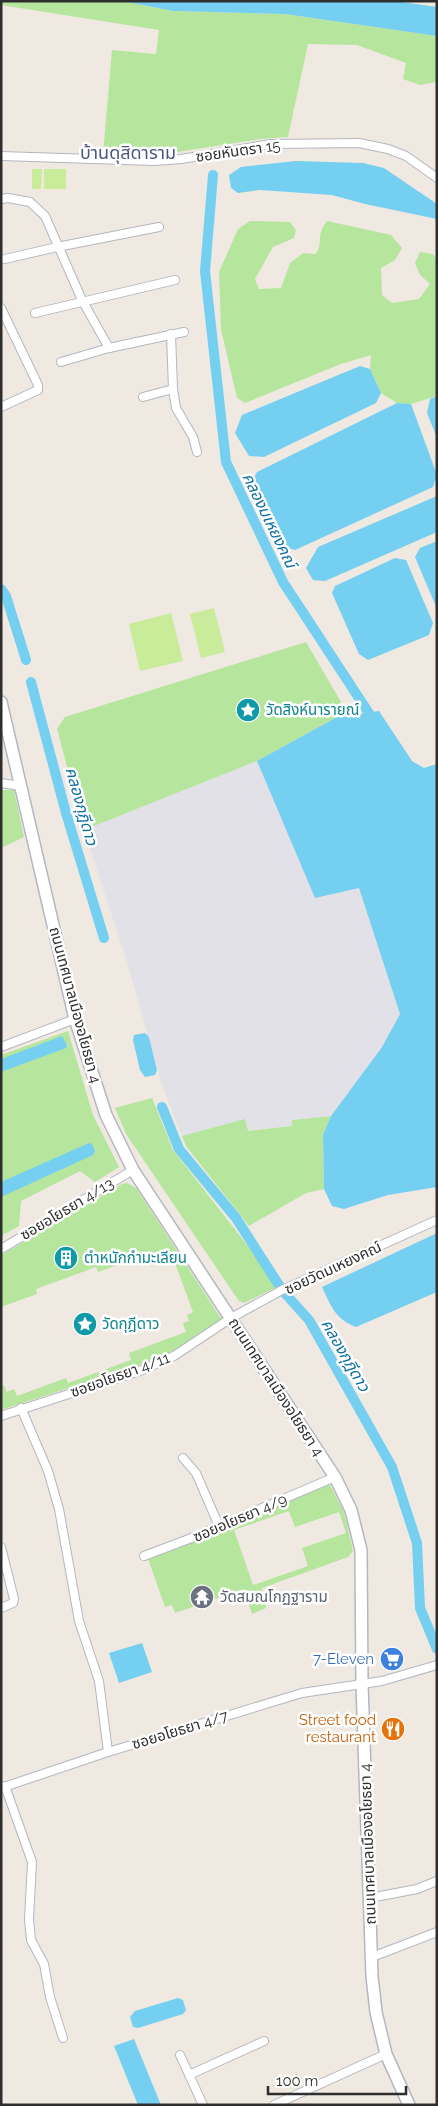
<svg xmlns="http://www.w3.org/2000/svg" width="438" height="2106" font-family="Raleway,'Noto Sans Thai',sans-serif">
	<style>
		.industrial { fill: #e3e1e8 }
		.green { fill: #b6e59e; fill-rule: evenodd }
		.pitch { fill: #c9ec9a }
		.water { fill: #75cff0 }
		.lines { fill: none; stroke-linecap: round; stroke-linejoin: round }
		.canal { stroke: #75cff0; stroke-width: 10 }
		.street-casing { stroke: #b4b7c1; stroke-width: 10 }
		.secondary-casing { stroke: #b4b7c1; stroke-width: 14 }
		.street { stroke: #fff; stroke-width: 8 }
		.secondary { stroke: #fff; stroke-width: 11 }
		.labels { text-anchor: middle; stroke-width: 5; stroke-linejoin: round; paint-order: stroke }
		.street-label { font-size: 15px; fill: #2e2e2e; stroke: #fff }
		.culture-label { font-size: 15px; fill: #0d838f; stroke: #fff; text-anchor: start }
		.worship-label { font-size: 15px; fill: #5b616d; stroke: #fff; text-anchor: start }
		.shop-label { font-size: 15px; fill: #366cbe; stroke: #fff; text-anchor: end }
		.food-label { font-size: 15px; fill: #c56008; stroke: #fff; text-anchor: end }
		.water-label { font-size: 16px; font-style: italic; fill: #0d6fa3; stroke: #fff }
		.quarter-label { font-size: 18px; fill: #4d5680; stroke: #fff }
	</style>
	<rect width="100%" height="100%" fill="#efe9e1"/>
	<polygon class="industrial" points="257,761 315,897 359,888 400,1014 382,1047 331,1116 292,1120 292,1126 247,1131 245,1119 182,1136 162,1085 127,962 84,830"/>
	<g class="green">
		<polygon points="1,1 122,1 173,11 285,14 437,36 437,82 420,85 403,79 406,63 357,45 308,44 288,137 260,139 177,152 103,154 112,50 156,54 159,30 1,5"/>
		<path d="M250 221 290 222 296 230 294 238 273 247 255 279 259 289 281 288 290 263 303 253 316 254C324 241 315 236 327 221L391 235 402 248 395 260 381 268 382 295 392 303 419 299 430 284 420 275 415 263 420 252 433 254 437 260V396L411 404 397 403 381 393 370 369 371 355 341 364 245 403 237 398 221 329 219 272 238 229Z"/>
		<polygon points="306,642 341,702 337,717 257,761 84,830 57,729 65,717"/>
		<polygon points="1,790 14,790 24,837 1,848"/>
		<polygon points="68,1031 93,1115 119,1167 95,1182 80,1171 21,1201 19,1226 1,1236 1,1055"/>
		<polygon points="152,1098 173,1150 279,1286 244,1303 239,1301 126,1134 115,1108"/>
		<polygon points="331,1116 323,1135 324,1189 306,1193 249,1226 186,1146 182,1136 245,1119 248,1131 292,1126 292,1120"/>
		<polygon points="127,1183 136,1188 222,1320 221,1324 162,1358 1,1410 1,1386 4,1385 7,1392 14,1389 17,1396 66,1378 68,1383 131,1360 129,1353 186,1332 183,1323 189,1321 187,1315 193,1312 175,1263 169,1265 165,1256 157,1259 154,1252 98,1272 96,1267 36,1289 37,1294 1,1307 1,1255 122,1184"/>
		<path d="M329 1483 344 1512 353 1551 348 1557 262 1588 266 1608 252 1614 244 1589 175 1613 172 1605 165 1607 145 1550 272 1508ZM289 1511 295 1527 339 1512 346 1533 302 1548 308 1566 253 1585 234 1530Z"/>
	</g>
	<g class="pitch">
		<polygon points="32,169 42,169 41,189 32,189"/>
		<rect x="44" y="169" width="22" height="20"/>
		<polygon points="214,608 225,652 201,658 190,614"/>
		<polygon points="171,613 183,661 140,671 129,624"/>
	</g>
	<g class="water">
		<polygon points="122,1 395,1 437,7 437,36 285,14 173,11"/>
		<polygon points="296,161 363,163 384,168 437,204 437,219 365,204 332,195 260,190 238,193 231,188 229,175 241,167"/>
		<polygon points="360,366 370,369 381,393 376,403 264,457 249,456 235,433 242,415"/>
		<polygon points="437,396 437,438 427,413 430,399"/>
		<polygon points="397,403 411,404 437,475 433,487 295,550 285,547 252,481 257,472"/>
		<polygon points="437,496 437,532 325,581 313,580 306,568 318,547"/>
		<polygon points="437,541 437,609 415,557 420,548"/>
		<polygon points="395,558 406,560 433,623 429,635 368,660 359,654 332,593 335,586"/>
		<polygon points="379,711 412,761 424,768 437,764 437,1187 388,1195 344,1209 332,1206 324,1189 323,1135 331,1116 382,1047 400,1014 359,888 315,898 257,761 337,717"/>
		<polygon points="145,1033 149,1037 157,1070 155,1075 145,1077 140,1070 133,1040 134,1035"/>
		<polygon points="62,1036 67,1045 66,1048 1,1072 1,1059"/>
		<polygon points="89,1143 92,1144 95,1151 93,1155 1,1197 1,1182"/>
		<path d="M437 1233V1292L356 1327C335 1319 331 1306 322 1287Z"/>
		<polygon points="142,1643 152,1672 119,1683 109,1653"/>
		<polygon points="178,1998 183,2000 186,2010 183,2014 138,2028 133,2027 130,2017 135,2011"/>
		<polygon points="134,2039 161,2105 138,2105 114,2046"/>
	</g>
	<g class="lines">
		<g class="canal">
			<polyline points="213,175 205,271 226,462 283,582 376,724"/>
			<polyline points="1,589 6,596 26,660"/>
			<polyline points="31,682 66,813 104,938"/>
			<polyline points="162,1107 179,1149 236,1218 282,1290 309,1320 392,1467 417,1543 420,1608 437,1649"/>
		</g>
		<g class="street-casing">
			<g id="street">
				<polyline points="1,156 155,161 181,159 271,144 359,143 388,149 406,156 437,178"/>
				<polyline points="1,199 8,198 30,202 45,216 82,300 109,348"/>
				<polyline points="5,259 57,247 159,227"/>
				<polyline points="1,308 38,385 38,390 1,407"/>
				<polyline points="35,313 175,280"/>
				<polyline points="171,334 173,389 176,408 193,437 197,452"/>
				<polyline points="61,362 109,348 184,332"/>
				<polyline points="143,397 173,389"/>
				<polyline points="1,783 21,786"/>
				<polyline points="1,1047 75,1019"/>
				<polyline points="1,1249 133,1170"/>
				<polyline points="21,1408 48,1471 59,1509 79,1621 99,1681 108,1752"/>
				<polyline points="1,1416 140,1371 174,1356 231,1318 282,1290 437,1220"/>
				<polyline points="183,1458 196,1473 219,1526"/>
				<polyline points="1,1547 14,1599 13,1603 1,1608"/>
				<polyline points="144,1556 194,1537 335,1477"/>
				<polyline points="5,1786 32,1862 29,1919 31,1940 44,1964 50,1997 63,2038"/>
				<polyline points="1,1788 108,1752 302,1693 382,1681 437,1665"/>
				<polyline points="370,1898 417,1889 437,1881"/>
				<polyline points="372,1957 437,1932"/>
				<polyline points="180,2055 203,2105"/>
				<polyline points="189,2075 264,2041"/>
				<polyline points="274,2105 386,2054"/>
			</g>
		</g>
		<g class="secondary-casing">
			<polyline id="secondary" points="1,702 75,1019 106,1115 133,1170 335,1477 351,1510 361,1550 362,1684 372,1976 376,2012 386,2054 409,2105"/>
		</g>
		<use href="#street" class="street"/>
		<use href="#secondary" class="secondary"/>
	</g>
	<defs>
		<g id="sight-disc" transform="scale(1.25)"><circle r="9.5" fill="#0f9aa8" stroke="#fff"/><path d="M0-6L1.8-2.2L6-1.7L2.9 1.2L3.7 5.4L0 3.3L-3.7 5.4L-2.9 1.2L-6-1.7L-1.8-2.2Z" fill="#fff"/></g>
		<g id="building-disc" transform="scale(1.25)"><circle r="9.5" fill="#0f9aa8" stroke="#fff"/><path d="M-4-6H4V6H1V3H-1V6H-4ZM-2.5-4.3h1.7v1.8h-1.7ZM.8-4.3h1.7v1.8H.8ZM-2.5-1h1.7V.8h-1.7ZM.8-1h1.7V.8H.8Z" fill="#fff"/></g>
		<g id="temple-disc" transform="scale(1.25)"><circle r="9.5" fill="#6b7280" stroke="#fff"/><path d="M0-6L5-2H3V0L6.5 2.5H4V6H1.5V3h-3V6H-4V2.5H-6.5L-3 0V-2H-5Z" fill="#fff"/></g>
		<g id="supermarket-disc" transform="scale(1.25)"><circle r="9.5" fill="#3f7fe0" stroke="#fff"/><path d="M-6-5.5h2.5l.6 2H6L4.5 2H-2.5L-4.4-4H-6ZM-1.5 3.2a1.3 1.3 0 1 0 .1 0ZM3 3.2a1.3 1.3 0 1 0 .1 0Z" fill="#fff"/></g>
		<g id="restaurant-disc" transform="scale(1.25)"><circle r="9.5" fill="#e8710a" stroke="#fff"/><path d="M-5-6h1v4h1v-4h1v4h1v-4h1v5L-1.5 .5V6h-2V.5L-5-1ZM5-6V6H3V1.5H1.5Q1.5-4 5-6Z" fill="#fff"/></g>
	</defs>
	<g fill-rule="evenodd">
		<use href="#sight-disc" x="248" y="710"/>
		<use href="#building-disc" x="66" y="1258"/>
		<use href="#sight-disc" x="85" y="1324"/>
		<use href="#temple-disc" x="202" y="1597"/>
		<use href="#supermarket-disc" x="392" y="1659"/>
		<use href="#restaurant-disc" x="393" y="1729"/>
	</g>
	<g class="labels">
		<g class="street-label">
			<text transform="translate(238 151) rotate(-8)" y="5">ซอยหันตรา 15</text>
			<text transform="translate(75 1005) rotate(75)" y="5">ถนนเทศบาลเมืองอโยธยา 4</text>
			<text transform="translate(67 1209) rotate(-31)" y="5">ซอยอโยธยา 4/13</text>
			<text transform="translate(333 1268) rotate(-25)" y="5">ซอยวัดมเหยงคณ์</text>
			<text transform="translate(120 1375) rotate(-20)" y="5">ซอยอโยธยา 4/11</text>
			<text transform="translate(276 1387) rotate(57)" y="5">ถนนเทศบาลเมืองอโยธยา 4</text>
			<text transform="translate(240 1518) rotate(-23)" y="5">ซอยอโยธยา 4/9</text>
			<text transform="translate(180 1730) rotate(-17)" y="5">ซอยอโยธยา 4/7</text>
			<text transform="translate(368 1844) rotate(-92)" y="5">ถนนเทศบาลเมืองอโยธยา 4</text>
		</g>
		<g class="culture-label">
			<text x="266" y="715">วัดสิงห์นารายณ์</text>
			<text x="84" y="1263">ตำหนักกำมะเลียน</text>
			<text x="102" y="1329">วัดกุฎีดาว</text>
		</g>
		<g class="worship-label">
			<text x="220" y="1602">วัดสมณโกฏฐาราม</text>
		</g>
		<g class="shop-label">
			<text x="374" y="1664">7-Eleven</text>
		</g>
		<g class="food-label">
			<text x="376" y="1725">Street food<tspan x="376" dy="17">restaurant</tspan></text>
		</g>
		<g class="water-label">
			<text transform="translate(270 520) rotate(64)" y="6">คลองมเหยงคณ์</text>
			<text transform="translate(82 806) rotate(74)" y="6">คลองกุฎีดาว</text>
			<text transform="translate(346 1355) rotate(60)" y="6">คลองกุฎีดาว</text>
		</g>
		<g class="quarter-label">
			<text x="128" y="159">บ้านดุสิดาราม</text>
		</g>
	</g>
	<rect width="438" height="2106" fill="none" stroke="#2e2e2e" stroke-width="5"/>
	<path d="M268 2086v8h138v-8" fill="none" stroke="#2e2e2e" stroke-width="2.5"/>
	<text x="276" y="2086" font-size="15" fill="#2e2e2e" stroke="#ffffff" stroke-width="4" paint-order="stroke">100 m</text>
</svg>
